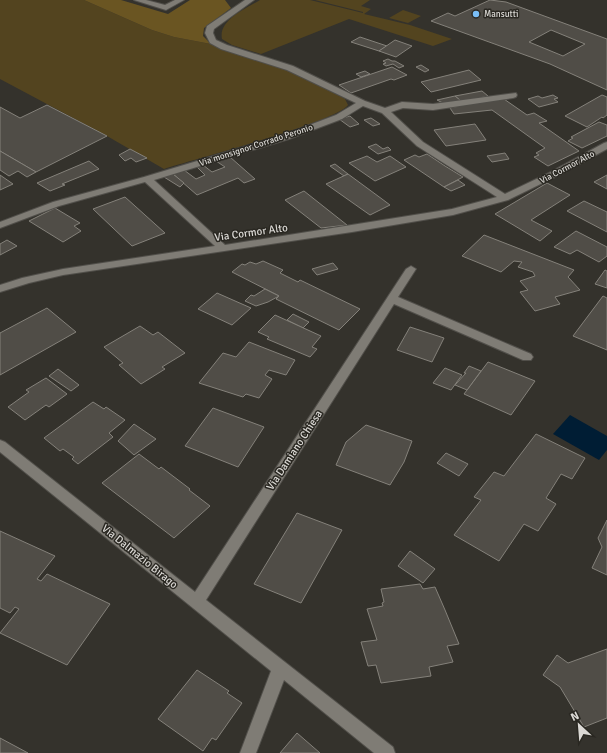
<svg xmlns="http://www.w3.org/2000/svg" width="607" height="753" font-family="Signika,sans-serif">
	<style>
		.green { fill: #53441f }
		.forest { fill: #6a5522 }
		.water { fill: #001d34 }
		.building { fill: #504d47; stroke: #84817a; fill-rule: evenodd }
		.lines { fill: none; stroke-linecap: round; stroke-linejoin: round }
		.minor-casing { stroke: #514f4a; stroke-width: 2 }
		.minor { fill: #7f7c75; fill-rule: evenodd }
		.poi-dot { fill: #7abff8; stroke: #2a2822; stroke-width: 1.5 }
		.labels { text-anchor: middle; stroke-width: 3; stroke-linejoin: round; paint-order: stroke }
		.far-poi-label { font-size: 9px; fill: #dbd9d5; stroke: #2a2822; text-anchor: start }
		.far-street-label { font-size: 9px; fill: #dbd9d5; stroke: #2a2822 }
		.street-label { font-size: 11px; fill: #dbd9d5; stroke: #2a2822 }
	</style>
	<rect width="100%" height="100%" fill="#34322c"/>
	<g class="green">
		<path d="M0 0H84L152 30 174 37 211 44 286 70 340 96 345 99 348 105C336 122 192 160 164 169L107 136 0 79Z"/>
		<path d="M260 0H310L363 13V12L315 0H370L361 6 371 9 364 14 410 25 452 39 433 46 349 19 261 54 232 45 222 39C218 20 247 8 260 0Z"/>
		<polygon points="403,10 421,16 408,23 389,18"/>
	</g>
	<polygon class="forest" points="84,0 121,0 168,14 190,0 225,0 231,8 204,28 203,36 211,44 174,37 152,30"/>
	<polygon class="water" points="570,415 607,436 607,450 599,460 553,434"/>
	<g class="building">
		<path d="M490 0 506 2 607 39V90L550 64 431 21 448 13 455 16ZM551 30 585 44 563 56 529 42Z"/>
		<polygon points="360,37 387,46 379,51 351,42"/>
		<polygon points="395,40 412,46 396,57 379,51"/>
		<polygon points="388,59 392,61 395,61 404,66 399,68 393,64 386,66 383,64 386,63 383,61"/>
		<polygon points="421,65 429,70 425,72 416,67"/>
		<polygon points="392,67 407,75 394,80 391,79 351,93 339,85"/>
		<polygon points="469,70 481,80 431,92 421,82"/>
		<polygon points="365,71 370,74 361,77 356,74"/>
		<polygon points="482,91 488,96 462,102 455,96"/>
		<polygon points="553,95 558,98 554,99 558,102 539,107 528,99 538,96 542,98"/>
		<polygon points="602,95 607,97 607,115 603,118 602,117 587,127 565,116"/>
		<polygon points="455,96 461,101 445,104 437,100"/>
		<polygon points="501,97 527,115 534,113 547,121 539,123 579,151 548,166 534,157 539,155 536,153 545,148 492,110 454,114 450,108"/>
		<polygon points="47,105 107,136 36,172 0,151 0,107 20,118"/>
		<polygon points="350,116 359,124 350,127 339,119"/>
		<polygon points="371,118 380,124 373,126 364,120"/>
		<polygon points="599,122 607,125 607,136 582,148 568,141 573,138 571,137"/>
		<polygon points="475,124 486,140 446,146 434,130"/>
		<polygon points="376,144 383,149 388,147 391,150 378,154 368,147"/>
		<polygon points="130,149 147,158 136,162 131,158 125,161 119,155"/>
		<polygon points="0,151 36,172 27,177 18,171 9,176 0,170"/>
		<polygon points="505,153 509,159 492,162 487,156"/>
		<polygon points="427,154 445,166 463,177 444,187 404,160 415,155 419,157"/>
		<polygon points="367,156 377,162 390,156 406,167 375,181 349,163"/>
		<polygon points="230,157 255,179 244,183 238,178 197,195 173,174 184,170 196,179 205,175 197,167 203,165 212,172 225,167 216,161"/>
		<polygon points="89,161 99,169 62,184 65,185 50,191 37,183"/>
		<polygon points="335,164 348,174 344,176 330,166"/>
		<polygon points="173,174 184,183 180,187 164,177"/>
		<polygon points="348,174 382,199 390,205 370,215 326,184"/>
		<polygon points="0,175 13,184 0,190"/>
		<polygon points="607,175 607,189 594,182"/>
		<polygon points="458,180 465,185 451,191 444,187"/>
		<polygon points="547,183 570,195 531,220 552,231 540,241 495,214"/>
		<polygon points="304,191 328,210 347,225 321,228 285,200"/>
		<polygon points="125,197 165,233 132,246 93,209"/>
		<polygon points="584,201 607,212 607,232 567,211"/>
		<polygon points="55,208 80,223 74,226 81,231 63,242 29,221"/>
		<polygon points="576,231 607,247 607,256 599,262 577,250 570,254 554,247"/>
		<polygon points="484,235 574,270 568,277 580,290 555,297 560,304 535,311 520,292 528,290 520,281 535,276 533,272 518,267 522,262 514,261 501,272 462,256"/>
		<polygon points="7,240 17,246 0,255 0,244"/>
		<polygon points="263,261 283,270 280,273 298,282 300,280 360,309 339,330 276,299 279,296 232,272 242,264 245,265 250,262 256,264"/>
		<polygon points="333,263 338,269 317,275 312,269"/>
		<polygon points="605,270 607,271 607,288 595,284"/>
		<polygon points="265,289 279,296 268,302 256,306 245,301 251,295 254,296"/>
		<polygon points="217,293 251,308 232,325 198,309"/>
		<polygon points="603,296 607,298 607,350 573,336"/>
		<polygon points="47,308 76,332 0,375 0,333"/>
		<polygon points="293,314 309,322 303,328 287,320"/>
		<polygon points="275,315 321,336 312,347 317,349 310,357 267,339 269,337 258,332"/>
		<polygon points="140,326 153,335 158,332 185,353 162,367 165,369 141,384 119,365 123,363 104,347"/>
		<polygon points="410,327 444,338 432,362 397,350"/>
		<polygon points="249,342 295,360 286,375 269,370 265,375 272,379 259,398 246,394 243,397 199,383 223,353 236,357"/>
		<polygon points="488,362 535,381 511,415 464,394"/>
		<polygon points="469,366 481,371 467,390 455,385 466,373 464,373"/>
		<polygon points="445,368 462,375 451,390 433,383"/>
		<polygon points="58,369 79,385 71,391 49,376"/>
		<polygon points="46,378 67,394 49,407 46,405 25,420 8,407 29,392 26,390"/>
		<polygon points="93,402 104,409 106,407 125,420 109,433 113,437 78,464 72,459 74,457 63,449 60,451 44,438"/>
		<polygon points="213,408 264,427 238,467 185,446"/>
		<polygon points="134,424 156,439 134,455 118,441"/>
		<polygon points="366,425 412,441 404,462 390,485 336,465 346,442"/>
		<polygon points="536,434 585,458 572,479 561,474 546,498 556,504 538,531 524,524 499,561 454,535 481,500 474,497 494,472 504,476"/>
		<polygon points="446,453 468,464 459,476 437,463"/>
		<polygon points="139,454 159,469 161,467 190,489 189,490 210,506 174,538 102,483"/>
		<polygon points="297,513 342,530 301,603 254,584"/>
		<polygon points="607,520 607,575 592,568 602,547 598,538"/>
		<polygon points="0,531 55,556 37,579 41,581 47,574 110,604 67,665 0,633 19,609 15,607 10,613 0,608"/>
		<polygon points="410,551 435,569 423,583 398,566"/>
		<polygon points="420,584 423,589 435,587 445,610 459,644 447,646 453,662 429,667 431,676 381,683 376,665 368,666 361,642 377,640 367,609 383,606 382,603 384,602 381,589"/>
		<polygon points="607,649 607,718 584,727 560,687 543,675 557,655 568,663"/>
		<polygon points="197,670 229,691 227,693 242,703 216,740 212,738 203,751 158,719"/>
		<polygon points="297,733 320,753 280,753"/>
		<polygon points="0,738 28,753 0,753"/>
	</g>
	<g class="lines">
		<g class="minor-casing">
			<g id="minor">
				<polygon points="134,0 146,0 165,5 175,0 184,0 166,10"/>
				<path d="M245 0H254L214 29 213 33 216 40 227 45 293 66 365 101 385 108 402 102 433 104 516 93 517 95 516 97 513 98 433 110 403 108 391 112 423 142 505 194 551 172 604 143 607 142V149L557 176 508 200 453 215 352 232 63 275 29 283 0 292V285L22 278 63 269 215 246 145 182 59 206 0 228V222L53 202 144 177 283 135 336 115 356 103 287 70 221 49 210 43 205 33 207 26ZM363 106 382 113 417 146 497 197 452 209 225 245 154 180 289 139 342 119Z"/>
				<polygon points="411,266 416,269 398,297 531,354 533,357 531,360 523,360 394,304 206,600 393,747 395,753 374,753 284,680 256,753 240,753 271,671 0,452 0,440 5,442 195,592 406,269"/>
			</g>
		</g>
		<use href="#minor" class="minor"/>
	</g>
	<circle class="poi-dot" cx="476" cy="14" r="4"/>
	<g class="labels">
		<g class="far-poi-label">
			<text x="484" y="17">Mansutti</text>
		</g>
		<g class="far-street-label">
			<text transform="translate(256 145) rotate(-18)" y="3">Via monsignor Corrado Peronio</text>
			<text transform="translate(567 167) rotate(-28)" y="3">Via Cormor Alto</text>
		</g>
		<g class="street-label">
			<text transform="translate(251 232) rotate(-8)" y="4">Via Cormor Alto</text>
			<text transform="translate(294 450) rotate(-57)" y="4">Via Damiano Chiesa</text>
			<text transform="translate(140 556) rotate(39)" y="4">Via Dalmazio Birago</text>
		</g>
	</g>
	<g transform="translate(579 725) rotate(334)" stroke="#2a2822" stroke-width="3" paint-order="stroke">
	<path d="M0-3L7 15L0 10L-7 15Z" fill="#dbd9d5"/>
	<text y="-6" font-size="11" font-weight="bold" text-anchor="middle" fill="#dbd9d5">N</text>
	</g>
</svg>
